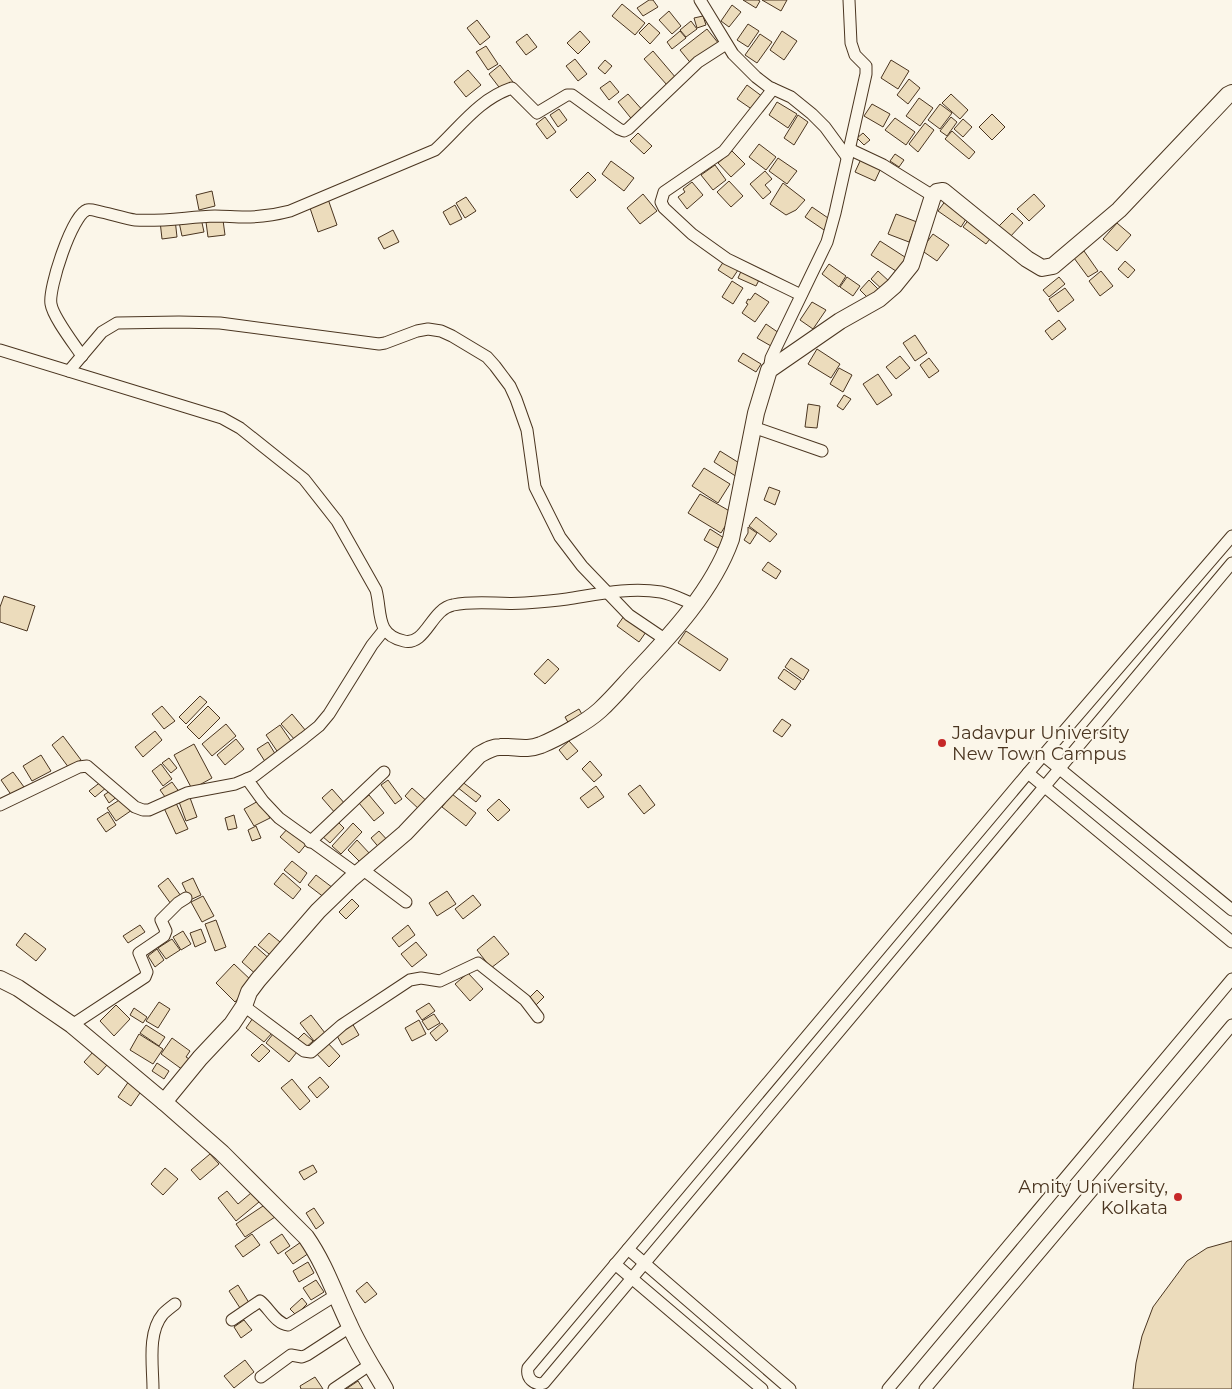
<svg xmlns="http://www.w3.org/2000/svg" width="1232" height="1389" font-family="Montserrat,sans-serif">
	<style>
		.building { fill: #ecdcbc; stroke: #4a3520 }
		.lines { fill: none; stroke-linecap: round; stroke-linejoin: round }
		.street-casing { stroke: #4a3520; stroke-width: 13 }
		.secondary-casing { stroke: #4a3520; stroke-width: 18 }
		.street { stroke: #fbf6e9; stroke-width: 11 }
		.secondary { stroke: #fbf6e9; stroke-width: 16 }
		.poi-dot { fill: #c62828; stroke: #fbf6e9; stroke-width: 2 }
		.labels { text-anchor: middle; stroke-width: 4; stroke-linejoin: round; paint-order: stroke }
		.poi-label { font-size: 18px; fill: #4a3520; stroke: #fbf6e9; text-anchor: start }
	</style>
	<rect width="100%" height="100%" fill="#fbf6e9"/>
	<g class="building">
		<polygon points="649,0 653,0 658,7 643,16 637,8"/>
		<polygon points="743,0 758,0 760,1 756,8"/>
		<polygon points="762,0 787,0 781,11"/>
		<polygon points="622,4 645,23 635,35 612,16"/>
		<polygon points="732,5 741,12 729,27 721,21"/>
		<polygon points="669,11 681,26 672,34 659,20"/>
		<polygon points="703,16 706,25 697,28 694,18"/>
		<polygon points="477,20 490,37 480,45 467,28"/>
		<polygon points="691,21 697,29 686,37 680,30"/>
		<polygon points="649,23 660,33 650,44 639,33"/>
		<polygon points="748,24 759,31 748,47 737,40"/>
		<polygon points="707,29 719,44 693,66 680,50"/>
		<polygon points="580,31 590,42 578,54 567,43"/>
		<polygon points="680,31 686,38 672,49 667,42"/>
		<polygon points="782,31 797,41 784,60 770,50"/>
		<polygon points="527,34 537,47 526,55 516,42"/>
		<polygon points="760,34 772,42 757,63 745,55"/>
		<polygon points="486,46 498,64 488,70 476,52"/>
		<polygon points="653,51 676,78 667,85 644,59"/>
		<polygon points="575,59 587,74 578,81 566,66"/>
		<polygon points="605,60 612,66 605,74 598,68"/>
		<polygon points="891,60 909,71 898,89 881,78"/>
		<polygon points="500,65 513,82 502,91 489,74"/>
		<polygon points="468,70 481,85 466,97 454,82"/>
		<polygon points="909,79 920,88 908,104 897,95"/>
		<polygon points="610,81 619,92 609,100 600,88"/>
		<polygon points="747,85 763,97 753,110 737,99"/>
		<polygon points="628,94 645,113 634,122 618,102"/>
		<polygon points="951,94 968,110 960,119 942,103"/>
		<polygon points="919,98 933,108 920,126 906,116"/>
		<polygon points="777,102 797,114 788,128 769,115"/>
		<polygon points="872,104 890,114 883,127 864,116"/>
		<polygon points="940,104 952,113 940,129 928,120"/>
		<polygon points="559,109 567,120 558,127 550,115"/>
		<polygon points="992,114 1005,127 992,140 979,127"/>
		<polygon points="798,115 808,122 794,145 784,138"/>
		<polygon points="545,117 556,132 547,139 536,124"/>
		<polygon points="951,117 957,122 947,136 940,131"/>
		<polygon points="895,118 915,132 906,145 885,130"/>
		<polygon points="963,119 972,127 963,137 954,129"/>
		<polygon points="925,123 934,130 918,152 909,144"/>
		<polygon points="952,131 975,152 969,159 945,139"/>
		<polygon points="638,133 652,146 644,154 630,141"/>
		<polygon points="863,133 870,140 864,145 857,138"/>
		<polygon points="759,144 776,157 766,170 749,157"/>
		<polygon points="732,151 745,164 731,177 718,163"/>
		<polygon points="895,154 904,160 899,167 890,161"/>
		<polygon points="778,158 797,171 787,184 769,171"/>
		<polygon points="861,159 881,168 875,181 855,172"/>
		<polygon points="611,161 634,178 624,191 602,174"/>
		<polygon points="715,165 726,180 713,190 701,175"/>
		<polygon points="765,171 772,179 765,185 771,192 763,199 750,184"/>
		<polygon points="588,172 596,180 577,198 570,190"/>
		<polygon points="729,181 743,196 731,207 717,192"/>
		<polygon points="692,182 703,195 687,209 678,197 685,192 683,189"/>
		<polygon points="783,183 805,200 796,210 786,215 770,204"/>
		<polygon points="212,191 215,206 199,210 196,195"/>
		<polygon points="643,194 657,211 640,224 627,208"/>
		<polygon points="1034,194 1045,206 1029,221 1017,209"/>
		<polygon points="466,197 476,211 465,218 456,203"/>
		<polygon points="328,199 337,225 318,232 309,205"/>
		<polygon points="946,200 968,216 961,227 938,211"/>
		<polygon points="455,205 462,219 450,225 443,212"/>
		<polygon points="812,207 831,220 824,230 805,217"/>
		<polygon points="1012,213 1023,223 1009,238 998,227"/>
		<polygon points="896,214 917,222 909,242 888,234"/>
		<polygon points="201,218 204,232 182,236 179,222"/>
		<polygon points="970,218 993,235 986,244 963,227"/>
		<polygon points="175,219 177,237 162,239 160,221"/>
		<polygon points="223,220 225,235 208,237 206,222"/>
		<polygon points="1117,223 1131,235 1117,251 1103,239"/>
		<polygon points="393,230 399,242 384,249 378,238"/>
		<polygon points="933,234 949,245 937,261 921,250"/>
		<polygon points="880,241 908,259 899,273 871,255"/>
		<polygon points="1084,251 1098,271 1088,277 1074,258"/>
		<polygon points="724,261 738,270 732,279 718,270"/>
		<polygon points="1125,261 1135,270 1128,278 1118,269"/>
		<polygon points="829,264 846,276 839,287 822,274"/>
		<polygon points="743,267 761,276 756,286 738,278"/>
		<polygon points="878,271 891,283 884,291 871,279"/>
		<polygon points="1101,271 1113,286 1100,296 1089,281"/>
		<polygon points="847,277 860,286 853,296 840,287"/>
		<polygon points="1059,277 1065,284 1049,297 1043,290"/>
		<polygon points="869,280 880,291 871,301 860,290"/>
		<polygon points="732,281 743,288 733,304 722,297"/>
		<polygon points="1065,288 1074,300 1058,312 1049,299"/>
		<polygon points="755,293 769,302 755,322 742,313 748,304 746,303 748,299 750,300"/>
		<polygon points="812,302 826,310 813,329 800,320"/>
		<polygon points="1059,320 1066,329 1052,340 1045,331"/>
		<polygon points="766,324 779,333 771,346 757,338"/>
		<polygon points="915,335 927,353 915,361 903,343"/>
		<polygon points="817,349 840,364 831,378 808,364"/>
		<polygon points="743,353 761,364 756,372 738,361"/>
		<polygon points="900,356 910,368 896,379 886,367"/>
		<polygon points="929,358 939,371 929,378 920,365"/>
		<polygon points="839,368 852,375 843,392 830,384"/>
		<polygon points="878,374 892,395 877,405 863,384"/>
		<polygon points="844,395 851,399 843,410 837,406"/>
		<polygon points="808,404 820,406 817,428 805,427"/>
		<polygon points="720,451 744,466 737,477 714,462"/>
		<polygon points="704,468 730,484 718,503 692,486"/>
		<polygon points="769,487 780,491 775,505 764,500"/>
		<polygon points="700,494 733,513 721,533 688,513"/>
		<polygon points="756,517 777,534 770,542 749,526"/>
		<polygon points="748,527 757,533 750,544 744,540 748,533"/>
		<polygon points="710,529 724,538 718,548 704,540"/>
		<polygon points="768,562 781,571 776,579 762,570"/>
		<polygon points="4,596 35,606 27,631 0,622 0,607"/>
		<polygon points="624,616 646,632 639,642 617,626"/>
		<polygon points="686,631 728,659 720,671 678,643"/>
		<polygon points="791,658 809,670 803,680 785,667"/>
		<polygon points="548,659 559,669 545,684 534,674"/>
		<polygon points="784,669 801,681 795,690 778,678"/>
		<polygon points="200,696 207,702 186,724 179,717"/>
		<polygon points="162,706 175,721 164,729 152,714"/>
		<polygon points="208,706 220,718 199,739 187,727"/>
		<polygon points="579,709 584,718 570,726 565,717"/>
		<polygon points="292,714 306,731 295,740 281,724"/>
		<polygon points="782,719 791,725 782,737 773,731"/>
		<polygon points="226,724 236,736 212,756 202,744"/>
		<polygon points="280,725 293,744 279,754 266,735"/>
		<polygon points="155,731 162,740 143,757 135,747"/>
		<polygon points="63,736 81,760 69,768 52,745"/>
		<polygon points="236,739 244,749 225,765 217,755"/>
		<polygon points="569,741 578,751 567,760 559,750"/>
		<polygon points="268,742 277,757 266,763 257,749"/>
		<polygon points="194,744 212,778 192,789 174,755"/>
		<polygon points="41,755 51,771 32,781 23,766"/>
		<polygon points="169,758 177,768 171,773 162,763"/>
		<polygon points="590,761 602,775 594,782 582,769"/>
		<polygon points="161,764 172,779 163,786 152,771"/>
		<polygon points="13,772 24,787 12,796 1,780"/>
		<polygon points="388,780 402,799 395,804 381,785"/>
		<polygon points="102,781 107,787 95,797 89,791"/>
		<polygon points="461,781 481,796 476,802 457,787"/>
		<polygon points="172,782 180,793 168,801 160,790"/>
		<polygon points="640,785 655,805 644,814 628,794"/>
		<polygon points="596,786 604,797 588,808 580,798"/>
		<polygon points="412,788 429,803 421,811 405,796"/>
		<polygon points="113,789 118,796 109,803 104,795"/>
		<polygon points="332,789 346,805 336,814 322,798"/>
		<polygon points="452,794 476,813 466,826 442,807"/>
		<polygon points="189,795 197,817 186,821 178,799"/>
		<polygon points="369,795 384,813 374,821 359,803"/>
		<polygon points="124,797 132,810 116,821 107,808"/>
		<polygon points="499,799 510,810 498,821 487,810"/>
		<polygon points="260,800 270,818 254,826 244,809"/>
		<polygon points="176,803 188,829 176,834 164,808"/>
		<polygon points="108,812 116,825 106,832 97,819"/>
		<polygon points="234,815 237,828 228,830 225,818"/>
		<polygon points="336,820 344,828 330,843 322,836"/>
		<polygon points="353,823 362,832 341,854 332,846"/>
		<polygon points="256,826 261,838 252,841 248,830"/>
		<polygon points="289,827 308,842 299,853 280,837"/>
		<polygon points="379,831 390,843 381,850 371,838"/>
		<polygon points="357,840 371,855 362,864 348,850"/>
		<polygon points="292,861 307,873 300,883 284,870"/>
		<polygon points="283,873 301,889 293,899 274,884"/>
		<polygon points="316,875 333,888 325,898 308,885"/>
		<polygon points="168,878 181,896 171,904 158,886"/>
		<polygon points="193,878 201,895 190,900 182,883"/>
		<polygon points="447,891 456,904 437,916 429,903"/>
		<polygon points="473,895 481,905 463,919 455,909"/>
		<polygon points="203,896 214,916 202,922 191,902"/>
		<polygon points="352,899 359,906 346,919 339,912"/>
		<polygon points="216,920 226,947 215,951 205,924"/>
		<polygon points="140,925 145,932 128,943 123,936"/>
		<polygon points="408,925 415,935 399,947 392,938"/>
		<polygon points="201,929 206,942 195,947 190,933"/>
		<polygon points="183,931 191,944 181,950 173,937"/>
		<polygon points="25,933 46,949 36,961 16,945"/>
		<polygon points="269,933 285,946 274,958 258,945"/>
		<polygon points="494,936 509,954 491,968 477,950"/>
		<polygon points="172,939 180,950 166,959 158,948"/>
		<polygon points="416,942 427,955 412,967 401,954"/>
		<polygon points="255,946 272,961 258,976 242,962"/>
		<polygon points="157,949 164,960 155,967 148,956"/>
		<polygon points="234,964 253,982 235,1002 216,983"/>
		<polygon points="468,973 483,989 470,1001 455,984"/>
		<polygon points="537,990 544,997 535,1006 528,999"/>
		<polygon points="159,1002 170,1009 158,1028 146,1021"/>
		<polygon points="429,1003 435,1011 422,1020 416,1011"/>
		<polygon points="116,1005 130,1019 114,1036 100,1021"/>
		<polygon points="134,1008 147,1017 143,1023 130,1015"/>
		<polygon points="434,1014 440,1023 428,1030 422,1021"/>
		<polygon points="311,1015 325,1033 314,1041 300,1023"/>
		<polygon points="253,1018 272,1033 264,1042 246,1028"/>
		<polygon points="419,1020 426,1034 412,1041 405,1028"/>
		<polygon points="352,1023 359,1035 342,1045 335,1032"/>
		<polygon points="442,1023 448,1031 436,1041 430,1033"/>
		<polygon points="146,1025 165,1037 159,1046 140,1033"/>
		<polygon points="304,1033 313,1041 304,1049 296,1041"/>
		<polygon points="139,1034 163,1049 153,1064 130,1050"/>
		<polygon points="273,1034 297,1052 289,1062 266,1043"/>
		<polygon points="172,1038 190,1051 186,1057 191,1060 183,1070 161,1054"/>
		<polygon points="326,1041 340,1056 329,1067 315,1052"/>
		<polygon points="262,1044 270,1051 259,1062 251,1055"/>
		<polygon points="93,1052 107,1065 98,1075 84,1062"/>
		<polygon points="157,1063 169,1071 164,1079 152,1071"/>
		<polygon points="320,1077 329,1087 317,1098 308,1087"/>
		<polygon points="292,1079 310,1101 300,1110 281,1088"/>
		<polygon points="129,1081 142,1090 131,1106 118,1097"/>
		<polygon points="210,1154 219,1164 200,1180 191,1170"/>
		<polygon points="313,1165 317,1172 304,1180 299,1172"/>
		<polygon points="165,1168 178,1179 163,1195 151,1184"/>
		<polygon points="227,1191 238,1204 251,1193 259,1202 236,1221 218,1198"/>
		<polygon points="266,1204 275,1217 245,1237 236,1224"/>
		<polygon points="314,1208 324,1223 316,1229 306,1213"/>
		<polygon points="252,1234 260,1245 243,1257 235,1246"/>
		<polygon points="282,1234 290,1246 278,1254 270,1242"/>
		<polygon points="304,1240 312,1251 293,1264 285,1253"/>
		<polygon points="1232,1241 1232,1389 1133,1389 1136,1363 1142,1336 1153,1307 1187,1261 1207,1248"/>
		<polygon points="308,1262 314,1273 299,1282 293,1271"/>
		<polygon points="316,1280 324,1292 311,1300 303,1288"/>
		<polygon points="367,1282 377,1294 365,1303 356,1291"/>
		<polygon points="238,1285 251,1306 242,1311 229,1291"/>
		<polygon points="302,1298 307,1304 296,1315 290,1309"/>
		<polygon points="244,1320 252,1330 241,1338 234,1327"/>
		<polygon points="245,1360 254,1372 234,1388 224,1376"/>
		<polygon points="315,1377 323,1389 301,1389 300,1386"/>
		<polygon points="358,1381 363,1389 346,1389"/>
	</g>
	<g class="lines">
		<g class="street-casing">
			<g id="street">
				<polyline points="700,0 733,54 756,77 769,87 791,97 812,114 825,127 847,157"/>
				<polyline points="773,89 724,151 664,192 661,202 664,208 692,234 727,259 801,295"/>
				<polyline points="849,149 883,165 933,196"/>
				<path d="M0 350 222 418 240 428 304 479 337 521 376 590C382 612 375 635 404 641 426 646 431 609 453 605 477 600 501 605 525 603 539 602 553 601 567 599 599 594 629 587 661 592 672 594 683 600 693 604"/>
				<path d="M82 356C74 344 53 317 51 304 48 289 72 215 87 210 92 208 125 219 135 220 161 222 188 217 215 216 225 216 235 217 245 217 261 217 275 215 290 211L435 150C460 127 479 99 512 88L537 113 567 95H572L619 129 624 131 628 129 698 62 726 44"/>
				<polyline points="769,370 771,358 827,242 835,213 866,74 866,66 855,55 851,43 849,0"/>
				<polyline points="69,371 102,332 117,323 179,322 220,323 379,344 385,343 417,331 428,329 441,331 452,336 487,357 495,366 510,386 516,399 527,430 535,487 560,537 582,566 629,615 666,640"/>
				<polyline points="753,427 822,451"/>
				<path d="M1232 536 1028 773 528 1368C526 1378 534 1386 544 1383L1232 563"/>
				<polyline points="1044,756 1232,910"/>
				<polyline points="1028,773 1232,942"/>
				<polyline points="247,779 263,801 279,818 357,874"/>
				<polyline points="0,805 79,767 87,766 135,807 143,810 149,810 187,793 235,784 254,776 304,738 319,726 329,714 372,645 384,630"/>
				<polyline points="310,842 384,772"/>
				<polyline points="362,869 406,902"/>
				<polyline points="244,1006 304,1051 311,1052 342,1025 410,980 421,978 440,981 478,963 525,1000 538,1017"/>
				<polyline points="72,1025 145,977 147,972 139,953 164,936 166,931 161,920 178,903 186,898"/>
				<polyline points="628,1249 790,1389"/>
				<polyline points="615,1264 762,1389"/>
				<path d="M232 1320 260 1301C269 1308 276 1324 288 1325L336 1295"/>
				<polyline points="261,1377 291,1355 302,1357 307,1355 350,1327"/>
				<path d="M153 1389C153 1366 147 1333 163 1314 166 1311 171 1307 175 1304"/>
				<polyline points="334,1389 371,1364"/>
				<polyline points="888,1389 1232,979"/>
				<polyline points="925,1389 1232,1025"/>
			</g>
		</g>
		<g class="secondary-casing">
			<g id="secondary">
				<path d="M0 979 18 988 72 1025 164 1102 222 1153 306 1237C325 1264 335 1295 349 1324 359 1347 373 1368 385 1389"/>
				<path d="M164 1102 200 1058 232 1024 244 1006 249 992 258 980 318 911 350 880 405 833 479 755C486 751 492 747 500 747 516 746 525 751 541 745 558 738 587 722 600 710 612 699 623 686 634 674 671 635 713 590 731 539L756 413 769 370 840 321 879 299 894 286 911 265 933 196 937 192 943 191 1027 259 1042 268 1053 266 1119 210 1228 95 1232 93"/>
			</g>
		</g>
		<use href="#street" class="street"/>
		<use href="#secondary" class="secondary"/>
	</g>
	<g class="poi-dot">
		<circle cx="942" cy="743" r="5"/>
		<circle cx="1178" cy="1197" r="5"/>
	</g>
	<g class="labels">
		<g class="poi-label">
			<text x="952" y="739">Jadavpur University<tspan x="952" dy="21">New Town Campus</tspan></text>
			<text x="1168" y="1193" text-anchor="end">Amity University,<tspan x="1168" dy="21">Kolkata</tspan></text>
		</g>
	</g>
</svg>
